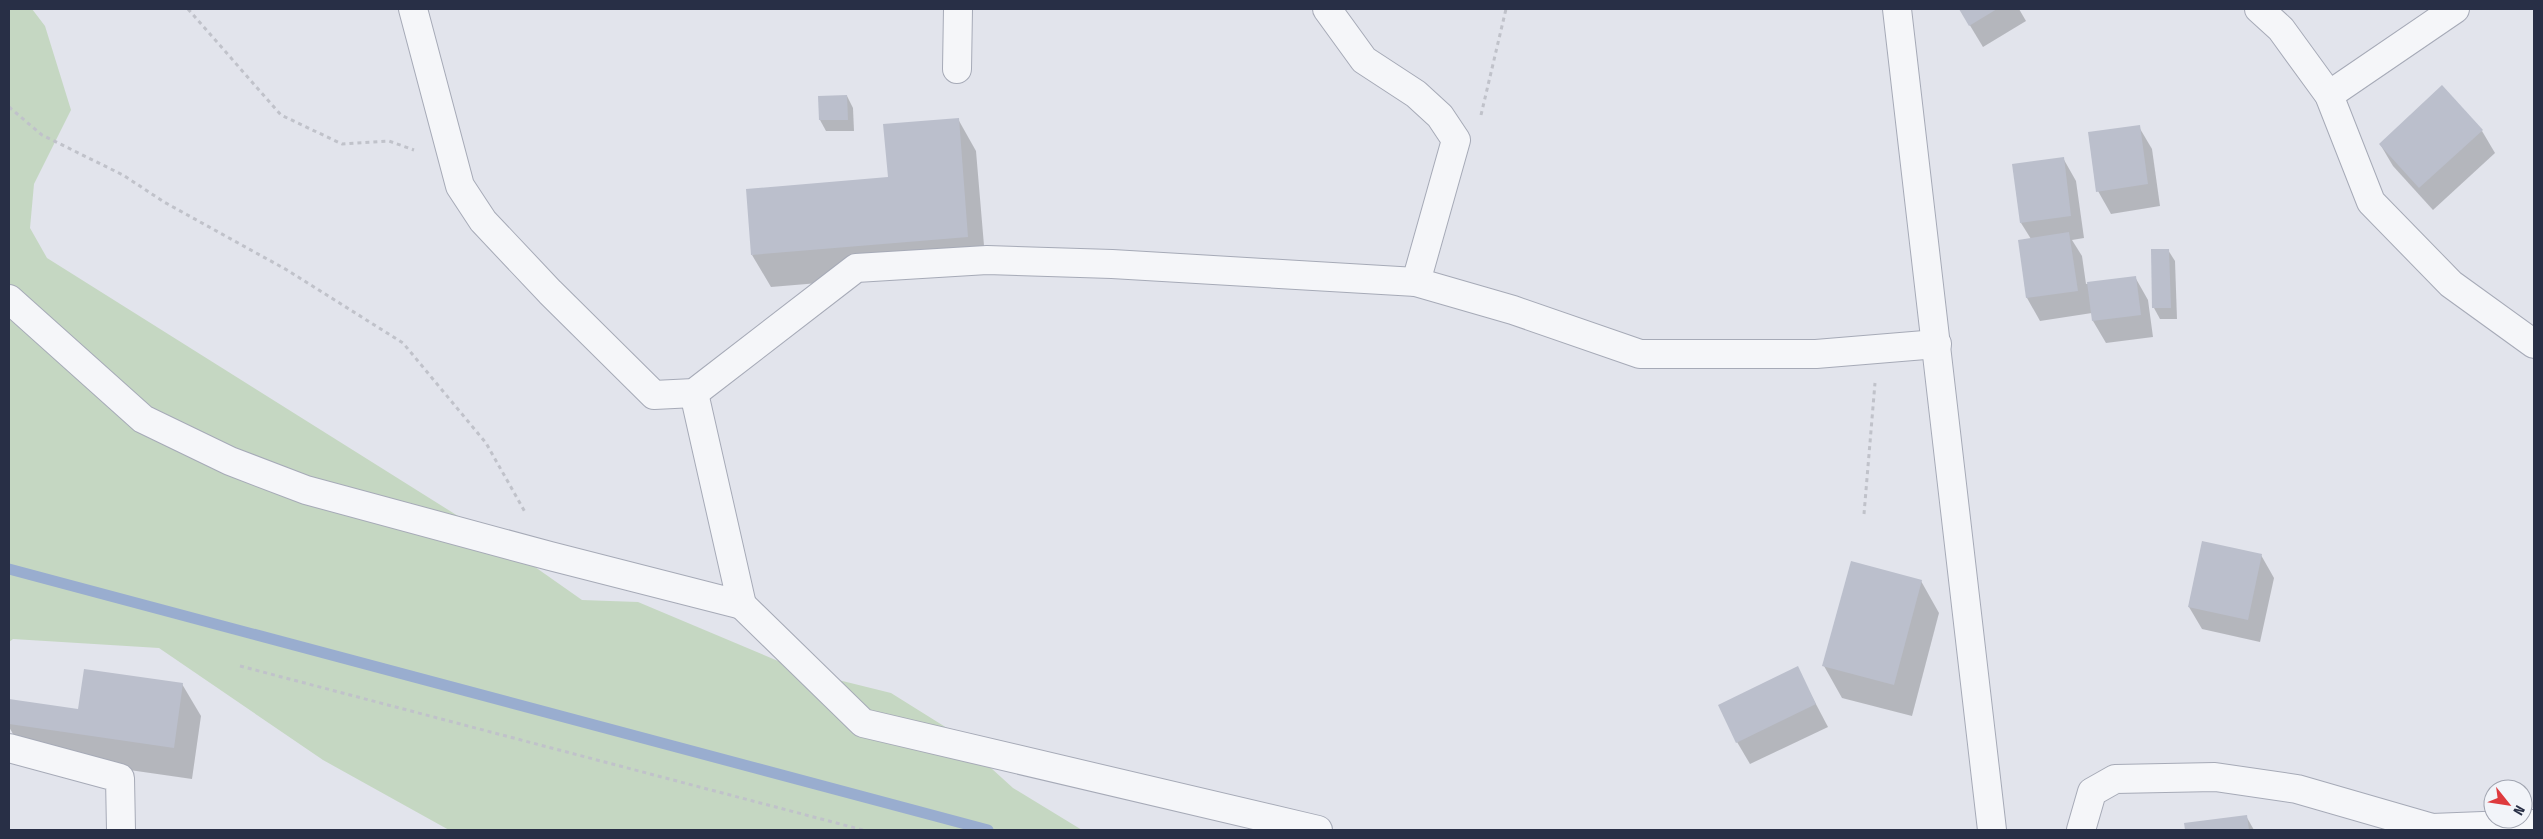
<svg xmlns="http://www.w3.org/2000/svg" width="2543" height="839" font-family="'Fira Sans Condensed',sans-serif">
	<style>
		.green { fill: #c5d7c2 }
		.shadow { fill: #0003 }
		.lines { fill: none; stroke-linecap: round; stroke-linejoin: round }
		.stream { stroke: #99adcf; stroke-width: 11 }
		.building { fill: #bbbfcc }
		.minor-casing { stroke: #a6aab7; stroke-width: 30 }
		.path { stroke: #c0c2ca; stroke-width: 3; stroke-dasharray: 4 4; stroke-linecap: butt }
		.minor { stroke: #f5f6f9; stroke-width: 28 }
	</style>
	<rect width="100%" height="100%" fill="#e2e4ec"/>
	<polygon class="green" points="9,9 32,9 45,26 71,110 34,184 30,228 47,258 501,543 582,600 638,602 802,671 891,693 947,728 1013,788 1082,830 449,830 323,760 159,648 13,639 9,642"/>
	<g class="shadow">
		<polygon points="1960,9 2019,9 2026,21 1983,47"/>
		<polygon points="847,96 853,108 854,131 826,131 820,120"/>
		<polygon points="958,119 976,151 986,269 771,287 752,255 889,178"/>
		<polygon points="2139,127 2152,149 2160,206 2111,214 2098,191"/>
		<polygon points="2482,131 2495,153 2433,210 2393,166 2380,144"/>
		<polygon points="2063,158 2076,181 2084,238 2072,240 2082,256 2086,284 2135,277 2148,300 2153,337 2106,343 2093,321 2092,313 2040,321 2027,298 2019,241 2031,239 2021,223"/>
		<polygon points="2168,250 2175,261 2177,319 2160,319 2154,308"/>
		<polygon points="2261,555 2274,578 2260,642 2202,629 2189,607"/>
		<polygon points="1921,581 1939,613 1912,716 1842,698 1824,666"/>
		<polygon points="1797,668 1828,727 1750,764 1737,742"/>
		<polygon points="182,684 201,716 192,779 25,755 9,727 10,701 79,711"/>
		<polygon points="2246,816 2254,830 2186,830 2185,824"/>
	</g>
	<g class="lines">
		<polyline class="stream" points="9,569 988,830"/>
	</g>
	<g class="building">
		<polygon points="1959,9 1997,9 1969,26"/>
		<polygon points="2442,85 2483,130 2419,188 2379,144"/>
		<polygon points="847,95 848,120 819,120 818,96"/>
		<polygon points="959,118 968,237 751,255 746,189 888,177 883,124"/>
		<polygon points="2140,125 2148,184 2096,192 2088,132"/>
		<polygon points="2064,157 2071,216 2020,223 2012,164"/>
		<polygon points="2069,232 2078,291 2026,298 2018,240"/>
		<polygon points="2151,249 2169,249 2171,308 2152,308"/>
		<polygon points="2136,276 2141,315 2092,321 2087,282"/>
		<polygon points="2202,541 2262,554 2248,620 2188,607"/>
		<polygon points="1851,561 1922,580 1894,685 1822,666"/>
		<polygon points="1798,666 1816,704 1736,743 1718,705"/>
		<polygon points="84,669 183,683 174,748 9,724 9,699 78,709"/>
		<polygon points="2247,815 2249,830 2185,830 2184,823"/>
	</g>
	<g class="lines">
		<g class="minor-casing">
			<g id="minor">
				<polyline points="413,9 460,186 483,221 550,292 654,395 694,393 856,268 987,260 1112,264 1416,282 1513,310 1640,354 1816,354 1937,344"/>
				<polyline points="1327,9 1364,60 1416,94 1440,116 1456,140 1416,282"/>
				<polyline points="1897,9 1992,830"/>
				<polyline points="2259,9 2281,29 2329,95 2371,202 2451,284 2534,344"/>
				<polyline points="957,69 958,9"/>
				<polyline points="2329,95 2455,9"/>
				<polyline points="9,299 143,419 230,461 306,490 550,556 742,605 694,393"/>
				<polyline points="742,605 863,723 1318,830"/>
				<polyline points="9,748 120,778 121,830"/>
				<polyline points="2081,830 2092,792 2115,779 2215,777 2297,789 2432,828 2534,824"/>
			</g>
		</g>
		<g class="path">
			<polyline points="188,9 281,115 342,144 389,141 414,150"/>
			<polyline points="9,107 42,135 123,175 164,202 287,270 403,343 486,443 525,512"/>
			<polyline points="1481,115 1506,9"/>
			<polyline points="1864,514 1875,383"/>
			<polyline points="240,666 863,830"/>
		</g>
		<use href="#minor" class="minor"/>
	</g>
	<rect width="2543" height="839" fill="none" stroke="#282f46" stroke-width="20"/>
	<g transform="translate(2508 804) rotate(120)"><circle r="24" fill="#f2f4f9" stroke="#a1a5b1"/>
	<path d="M0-4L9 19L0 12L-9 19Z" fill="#de3a3e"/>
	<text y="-8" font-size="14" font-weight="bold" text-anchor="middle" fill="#282f46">N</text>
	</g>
</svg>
